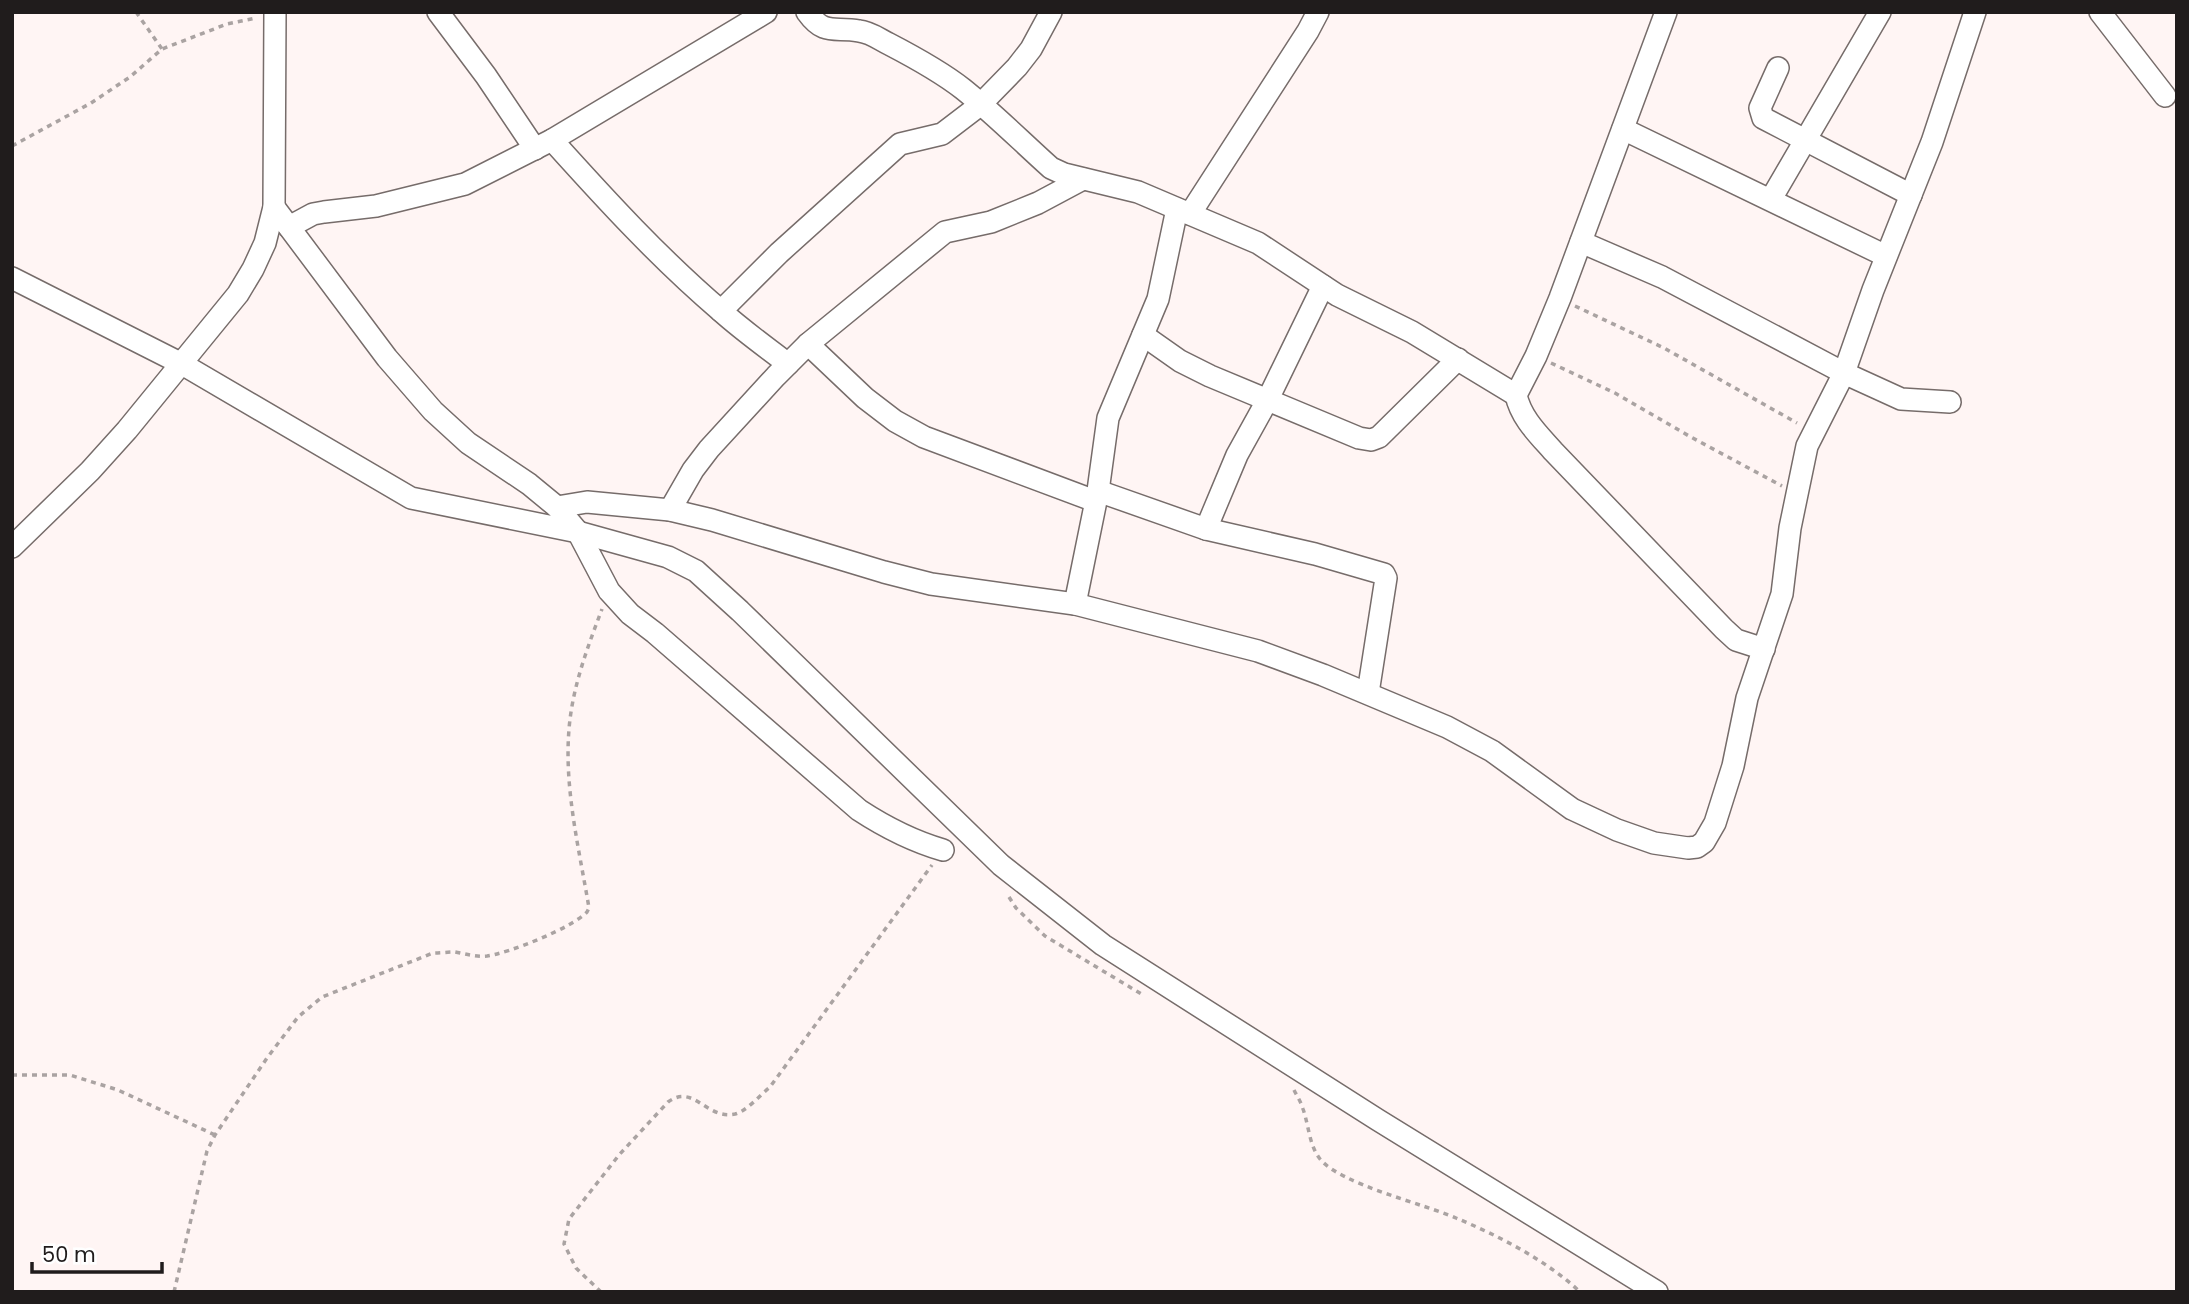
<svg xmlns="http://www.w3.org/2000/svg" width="2189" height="1304" font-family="Poppins,sans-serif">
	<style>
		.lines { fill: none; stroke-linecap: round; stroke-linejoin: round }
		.minor-casing { stroke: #766c6a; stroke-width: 24 }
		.path { stroke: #aaa3a2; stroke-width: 3.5; stroke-dasharray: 5 5; stroke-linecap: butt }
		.minor { stroke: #fff; stroke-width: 21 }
	</style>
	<rect width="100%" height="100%" fill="#fff5f4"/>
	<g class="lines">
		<g class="minor-casing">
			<g id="minor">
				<polyline points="438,12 486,76 535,149"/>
				<path d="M807 12C825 37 835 26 859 31 870 32 879 39 889 44 914 57 940 71 963 89 993 113 1022 142 1051 168L1064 174 1138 192 1258 243 1337 295 1412 332 1516 395"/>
				<path d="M1666 12 1560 298 1536 356 1516 395C1521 418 1538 434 1553 451L1724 629 1736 640 1764 649"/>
				<polyline points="2100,12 2165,96"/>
				<polyline points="1778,68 1760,108 1763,118 1911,195"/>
				<polyline points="1623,129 1886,256"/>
				<path d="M552 140C606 200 660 259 721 311 742 330 766 347 788 364"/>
				<polyline points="1771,199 1880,12"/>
				<path d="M274 207 387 358 433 411 468 443 529 484 557 507 578 532 609 591 630 614 655 633 859 810C885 827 912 841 943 850"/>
				<polyline points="1190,214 1308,31 1318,12"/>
				<polyline points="289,227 313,214 324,212 376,206 465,184 552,140 766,12"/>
				<polyline points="1581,242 1662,277 1844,373 1901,399 1950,402"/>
				<polyline points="12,278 182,364 411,498 578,532 668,557 696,571 740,611 1001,865 1103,945 1378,1120 1657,1292"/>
				<polyline points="721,311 779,253 900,144 942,134 980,105 1017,67 1031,49 1051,12"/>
				<polyline points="1143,335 1180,361 1210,376 1359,438 1371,440 1379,437 1458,359"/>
				<polyline points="808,344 865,398 895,421 924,437 1095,501"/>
				<polyline points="1098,491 1206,529 1315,554 1384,574 1386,578 1368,693"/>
				<polyline points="557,507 587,502 670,510 712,520 884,572 931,584 1075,604 1258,651 1323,675 1447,727 1492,751 1572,809 1617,830 1654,843 1688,848 1697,847 1704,842 1715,823 1733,766 1747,698 1782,594 1790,528 1807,446 1844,373 1873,290 1932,142 1975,12"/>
				<polyline points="670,510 693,470 709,449 776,376 808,344 945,232 991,222 1038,203 1083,179"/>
				<polyline points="1206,529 1237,455 1268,399 1323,286"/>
				<polyline points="12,547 90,471 127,430 238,294 253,269 265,243 274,207 275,12"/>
				<polyline points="1075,604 1098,491 1108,418 1158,299 1177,209"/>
			</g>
		</g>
		<g class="path">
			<polyline points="136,12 162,49"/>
			<polyline points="12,146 91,103 130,77 162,49 227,24 256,18"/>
			<polyline points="1575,306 1664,348 1797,423"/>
			<polyline points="1551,363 1615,393 1689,436 1782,486"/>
			<polyline points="1009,897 1016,908 1045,936 1143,995"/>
			<polyline points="12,1075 70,1075 118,1090 215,1135"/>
			<path d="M1294 1090C1297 1096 1301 1102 1303 1109 1309 1126 1309 1145 1320 1159 1340 1184 1424 1204 1456 1218 1497 1235 1548 1261 1580 1292"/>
			<path d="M174 1292 207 1151 215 1135 267 1058 298 1017 322 997 433 953C440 953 448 952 455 952 466 954 476 957 487 956 509 953 572 928 587 912L589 908C578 842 560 773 572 706 578 672 590 641 602 609"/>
			<path d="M601 1292 576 1268 564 1244 569 1219 619 1155 668 1102C694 1083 706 1120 735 1114 747 1111 760 1095 770 1087L932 865"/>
		</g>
		<use href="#minor" class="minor"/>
	</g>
	<rect width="2189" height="1304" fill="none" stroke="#201c1c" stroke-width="28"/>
	<path d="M32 1262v10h130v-10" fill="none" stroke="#201c1c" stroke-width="3.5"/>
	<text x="42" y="1262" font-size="21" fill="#201c1c" stroke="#ffffff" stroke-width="5" paint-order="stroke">50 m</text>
</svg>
